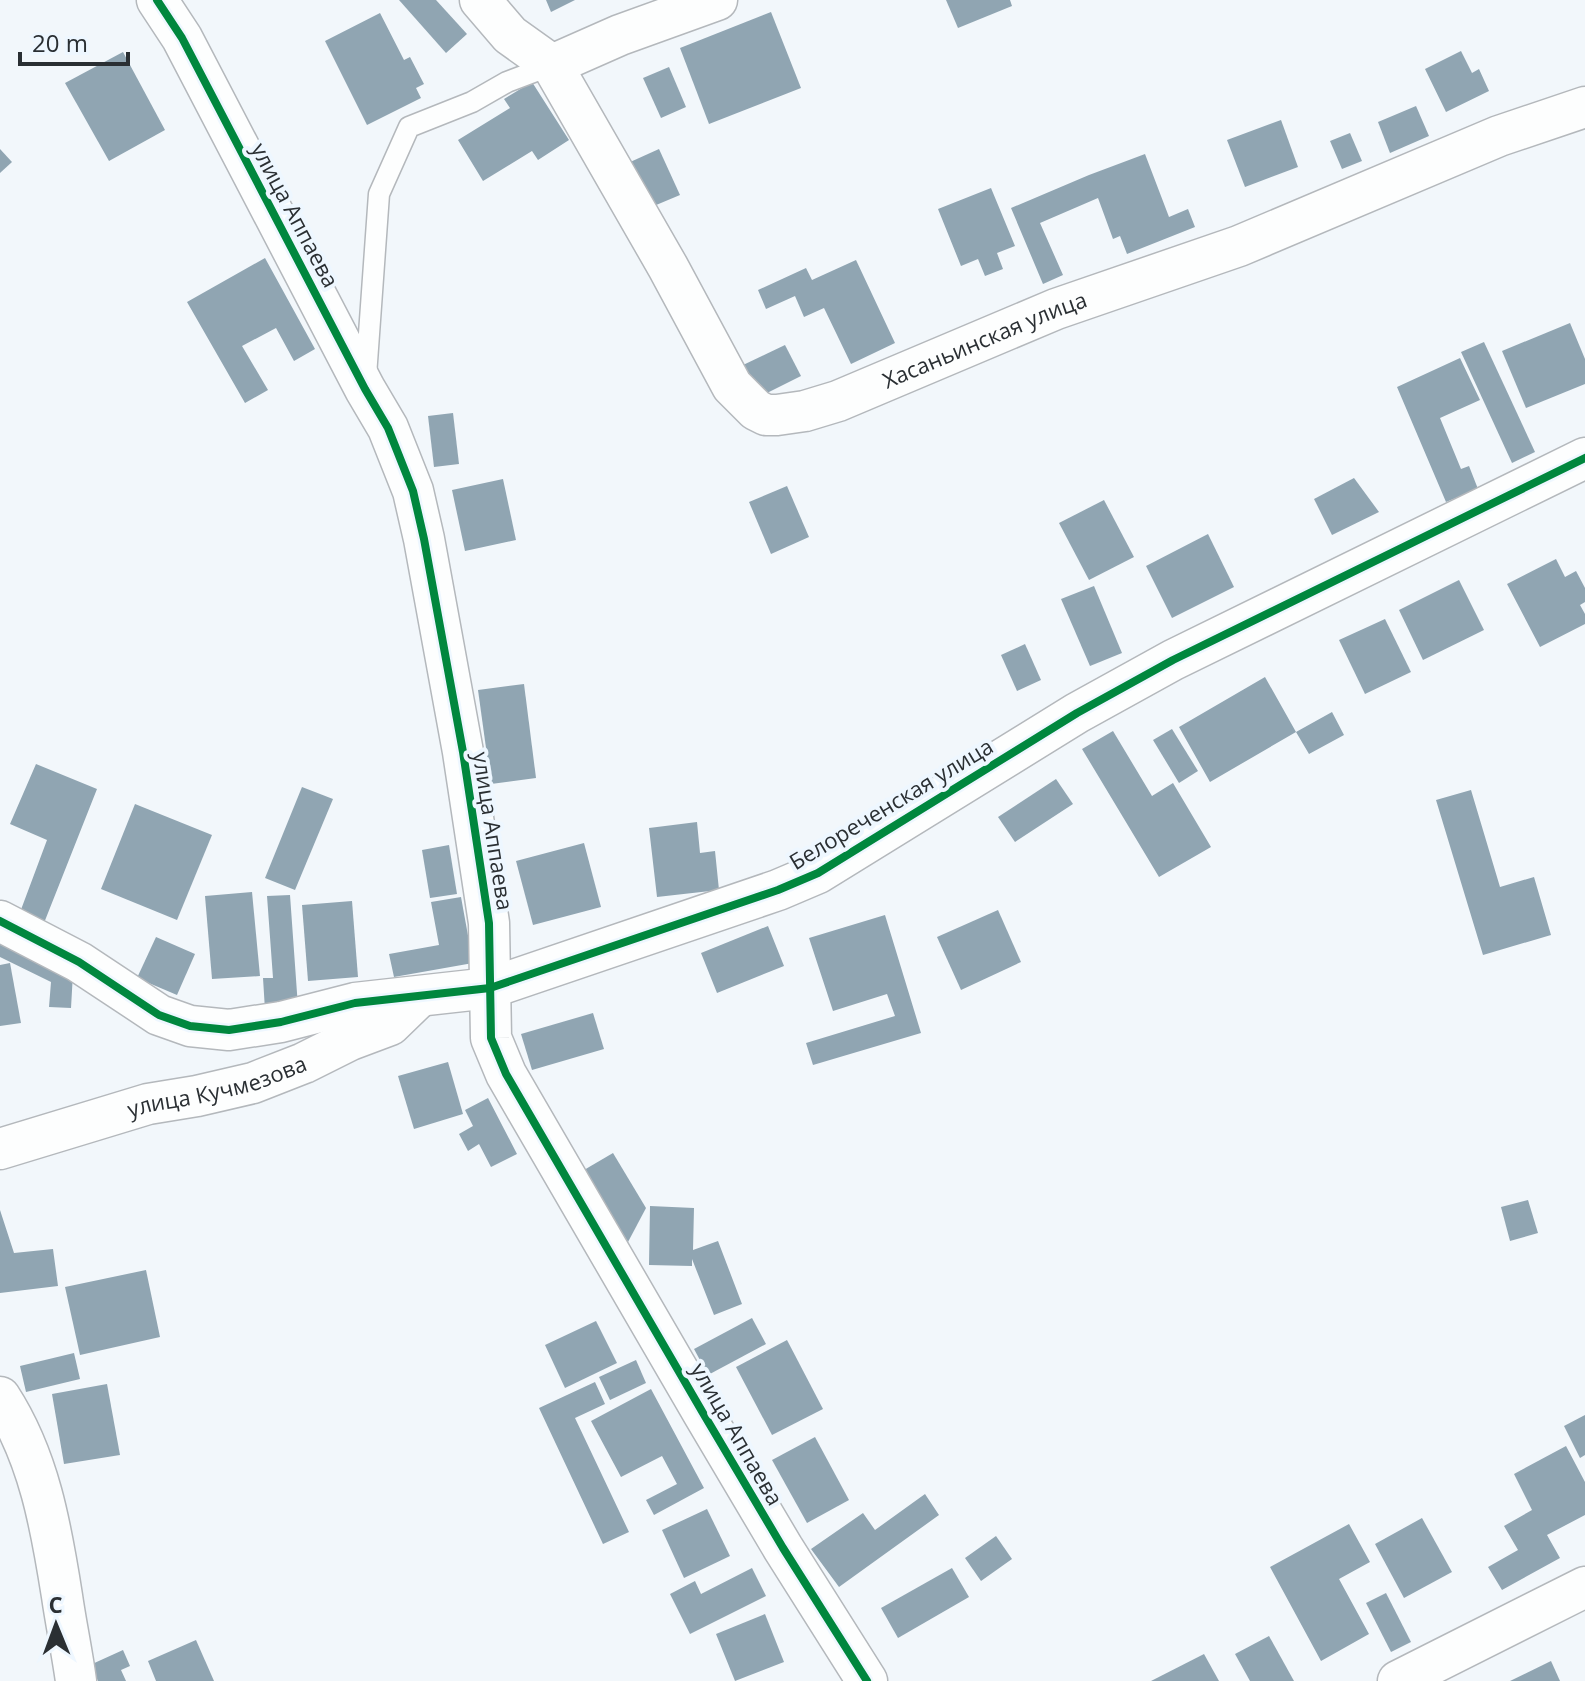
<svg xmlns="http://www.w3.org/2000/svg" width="1585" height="1681" font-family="'Open Sans',sans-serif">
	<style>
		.building { fill: #90a5b2 }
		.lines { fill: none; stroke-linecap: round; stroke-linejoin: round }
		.service-casing { stroke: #b4b8bc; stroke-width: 23 }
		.minor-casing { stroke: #b4b8bc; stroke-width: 43 }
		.service { stroke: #fdfefe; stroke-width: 20 }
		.minor { stroke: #fdfefe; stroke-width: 40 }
		.cycleway-casing { stroke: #eef7ff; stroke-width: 13 }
		.cycleway { stroke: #00873e; stroke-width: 8 }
		.labels { text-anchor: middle; stroke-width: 8; stroke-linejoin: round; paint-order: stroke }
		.street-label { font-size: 22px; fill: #2a2f33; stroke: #eef7ff }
	</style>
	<rect width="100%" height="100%" fill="#f2f7fb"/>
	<g class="building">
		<polygon points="399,0 436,0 467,34 446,53"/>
		<polygon points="546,0 575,0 551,12"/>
		<polygon points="946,0 1010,0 1012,6 958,28"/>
		<polygon points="771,12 801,88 709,124 680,48"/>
		<polygon points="380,13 404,60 410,57 424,84 416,88 421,98 367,125 325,41"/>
		<polygon points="1461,51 1472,73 1479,69 1489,91 1446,112 1425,69"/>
		<polygon points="123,52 165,130 109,161 65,83"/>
		<polygon points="669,67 686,107 661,118 643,78"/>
		<polygon points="532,82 569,140 538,160 532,151 483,181 458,140 510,108 504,99"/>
		<polygon points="1416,106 1429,136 1390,153 1378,122"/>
		<polygon points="1281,120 1298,167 1245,187 1227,140"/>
		<polygon points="1350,133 1362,161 1342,169 1330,141"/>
		<polygon points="0,149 12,162 0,173"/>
		<polygon points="659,149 680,195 649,208 628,163"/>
		<polygon points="1145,154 1169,217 1188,209 1195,227 1127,254 1120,236 1113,239 1098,198 1040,223 1063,275 1043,284 1011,208 1089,175"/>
		<polygon points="991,188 1015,246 997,253 1003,269 985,276 978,259 961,266 938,209"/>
		<polygon points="265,258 315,349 294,361 276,328 242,346 268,390 245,403 187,302"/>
		<polygon points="856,260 895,343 851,364 824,308 804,317 795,296 766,309 758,290 806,268 812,280"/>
		<polygon points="1570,323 1585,359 1585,384 1526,408 1502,351"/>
		<polygon points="1484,342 1535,452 1512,463 1461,352"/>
		<polygon points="785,345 801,376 757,398 741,366"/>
		<polygon points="1460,358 1480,400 1440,418 1461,469 1469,466 1478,489 1446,502 1397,387"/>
		<polygon points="453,413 459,464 434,467 428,416"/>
		<polygon points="1354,478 1379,512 1332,535 1314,499"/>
		<polygon points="503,479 516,540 465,551 452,490"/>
		<polygon points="787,486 809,537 771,554 749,502"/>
		<polygon points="1104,500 1134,557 1089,580 1059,523"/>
		<polygon points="1208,534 1234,587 1172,618 1146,566"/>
		<polygon points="1556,559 1565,577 1576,571 1585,588 1585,602 1580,605 1585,614 1585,624 1540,647 1507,584"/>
		<polygon points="1459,580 1484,630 1423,660 1399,610"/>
		<polygon points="1094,586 1122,653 1090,666 1061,599"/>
		<polygon points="1385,619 1411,672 1365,694 1339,640"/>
		<polygon points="1025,644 1041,680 1017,691 1001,655"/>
		<polygon points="1265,677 1296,732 1332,712 1344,735 1309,754 1296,732 1210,782 1179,727"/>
		<polygon points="524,684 536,778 491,784 478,690"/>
		<polygon points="1172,729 1198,771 1179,783 1153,740"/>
		<polygon points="1113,731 1152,796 1173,783 1211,847 1159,877 1082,749"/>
		<polygon points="36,764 97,789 44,923 19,915 47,840 10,824"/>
		<polygon points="1056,779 1073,804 1015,842 998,817"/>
		<polygon points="302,787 333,799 295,890 265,878"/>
		<polygon points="1471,790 1500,887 1534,877 1551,935 1483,955 1436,800"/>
		<polygon points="135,804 212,835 177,920 101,889"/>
		<polygon points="697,822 700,853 715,851 719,890 657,897 649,828"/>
		<polygon points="584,843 601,907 533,925 516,861"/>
		<polygon points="449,845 457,894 430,898 422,850"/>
		<polygon points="252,892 260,976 212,979 205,896"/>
		<polygon points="290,895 298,1007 265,1010 263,978 273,978 267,896"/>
		<polygon points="461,897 473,963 394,977 389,954 439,945 431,902"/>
		<polygon points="352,901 358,977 308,981 302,905"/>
		<polygon points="998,910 1021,962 961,990 937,937"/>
		<polygon points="885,915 921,1033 813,1065 806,1043 895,1016 887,994 833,1011 809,938"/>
		<polygon points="768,926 784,966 717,993 701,953"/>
		<polygon points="0,935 73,973 71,1008 49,1007 51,982 0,957"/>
		<polygon points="156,937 195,954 177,995 137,978"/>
		<polygon points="10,963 21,1023 0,1026 0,965"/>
		<polygon points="593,1013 604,1049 532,1070 521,1034"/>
		<polygon points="448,1062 463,1114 414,1129 398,1076"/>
		<polygon points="488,1098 517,1154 491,1167 479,1144 468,1151 459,1134 473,1126 465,1110"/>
		<polygon points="613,1153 646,1208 628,1242 584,1170"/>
		<polygon points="1528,1200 1538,1233 1510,1241 1501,1207"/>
		<polygon points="650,1206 694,1208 693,1250 718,1241 742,1304 714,1315 692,1259 692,1266 649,1265"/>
		<polygon points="0,1210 14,1253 53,1249 58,1286 0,1293"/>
		<polygon points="146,1270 160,1337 80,1355 65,1287"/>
		<polygon points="752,1318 766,1344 708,1375 694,1349"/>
		<polygon points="596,1321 617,1363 565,1388 545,1345"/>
		<polygon points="787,1340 823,1409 772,1435 736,1367"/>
		<polygon points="74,1353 80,1379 26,1392 20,1366"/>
		<polygon points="636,1360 646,1383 610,1400 599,1377"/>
		<polygon points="595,1382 605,1404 575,1418 629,1532 603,1544 539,1408"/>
		<polygon points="107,1384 120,1455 64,1464 52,1394"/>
		<polygon points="651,1389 704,1488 654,1515 646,1500 677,1484 662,1456 621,1477 591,1421"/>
		<polygon points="1585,1415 1585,1455 1580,1458 1564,1426"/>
		<polygon points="815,1437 849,1500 807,1523 772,1460"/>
		<polygon points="1566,1446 1585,1482 1585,1515 1547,1535 1560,1558 1502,1590 1488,1567 1518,1550 1504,1526 1532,1510 1514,1474"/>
		<polygon points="925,1494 939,1515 839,1587 811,1549 863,1513 875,1530"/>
		<polygon points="707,1509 730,1556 684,1578 662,1530"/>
		<polygon points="1422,1518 1452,1572 1404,1598 1375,1544"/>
		<polygon points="1349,1524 1370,1562 1339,1579 1369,1634 1321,1661 1270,1567"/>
		<polygon points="996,1536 1012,1559 981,1581 965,1558"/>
		<polygon points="752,1568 766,1596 690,1634 670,1594 695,1581 701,1594"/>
		<polygon points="952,1568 969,1597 898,1638 881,1608"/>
		<polygon points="1386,1593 1411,1642 1391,1652 1366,1603"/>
		<polygon points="765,1614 784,1662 735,1681 716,1634"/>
		<polygon points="1269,1636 1294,1681 1250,1681 1235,1654"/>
		<polygon points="196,1640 214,1681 156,1681 148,1661"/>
		<polygon points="123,1650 130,1666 121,1670 126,1681 98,1681 90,1665"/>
		<polygon points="1204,1654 1219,1681 1151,1681"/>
		<polygon points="1551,1661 1560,1681 1510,1681"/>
	</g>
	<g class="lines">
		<g class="service-casing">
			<polyline id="service" points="366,376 379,194 409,127 472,102 507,82 552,65"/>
		</g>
		<g class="minor-casing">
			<g id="minor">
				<polyline points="157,0 182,38 365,389 388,428 413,491 424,539 463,752 489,923 491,1038 506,1074 703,1413 783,1548 867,1681"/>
				<polyline points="480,0 510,35 552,65 620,35 717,0"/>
				<path id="s1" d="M552 65 668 267 732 386 756 410 766 415H777L805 411 838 401 1056 309 1239 246 1499 136 1585 107"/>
				<polyline points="0,921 79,962 159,1015 190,1026 229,1030 281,1022 355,1003 490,988 778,890 818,873 1077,713 1173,660 1585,458"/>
				<path id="s2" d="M0 1149 148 1104 197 1096 253 1083 304 1063 350 1040 390 1025 419 997"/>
				<path d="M0 1397C39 1457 51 1526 62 1596 66 1624 72 1652 76 1681"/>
				<polyline points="1398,1681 1585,1587"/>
			</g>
		</g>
		<use href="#service" class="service"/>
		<use href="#minor" class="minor"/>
		<g class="cycleway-casing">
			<g id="cycleway">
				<polyline points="157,0 182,38 365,389 388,428 413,491 424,539 463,752 489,923 491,1038 506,1074 703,1413 783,1548 867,1681"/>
				<polyline points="0,921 79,962 159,1015 190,1026 229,1030 281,1022 355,1003 490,988 778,890 818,873 1077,713 1173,660 1585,458"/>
			</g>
		</g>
		<use href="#cycleway" class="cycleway"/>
	</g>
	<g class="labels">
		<g class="street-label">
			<text transform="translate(295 215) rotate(62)" y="8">улица Аппаева</text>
			<text dy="8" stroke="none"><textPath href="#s1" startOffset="646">Хасаньинская улица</textPath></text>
			<text transform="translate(891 804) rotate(-31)" y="8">Белореченская улица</text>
			<text transform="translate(493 831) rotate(81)" y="8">улица Аппаева</text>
			<text dy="8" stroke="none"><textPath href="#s2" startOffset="226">улица Кучмезова</textPath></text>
			<text transform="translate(737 1434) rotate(60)" y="8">улица Аппаева</text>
		</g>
	</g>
	<g transform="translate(56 1625) rotate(359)" stroke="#eef7ff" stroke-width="6" paint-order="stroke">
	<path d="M0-6L14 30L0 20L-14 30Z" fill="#2a2f33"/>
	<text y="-12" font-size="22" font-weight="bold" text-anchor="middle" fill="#2a2f33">С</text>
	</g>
	<path d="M20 52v12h108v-12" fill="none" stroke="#2a2f33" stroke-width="4"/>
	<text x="32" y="52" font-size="24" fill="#2a2f33" stroke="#eef7ff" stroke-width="6" paint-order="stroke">20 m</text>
</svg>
